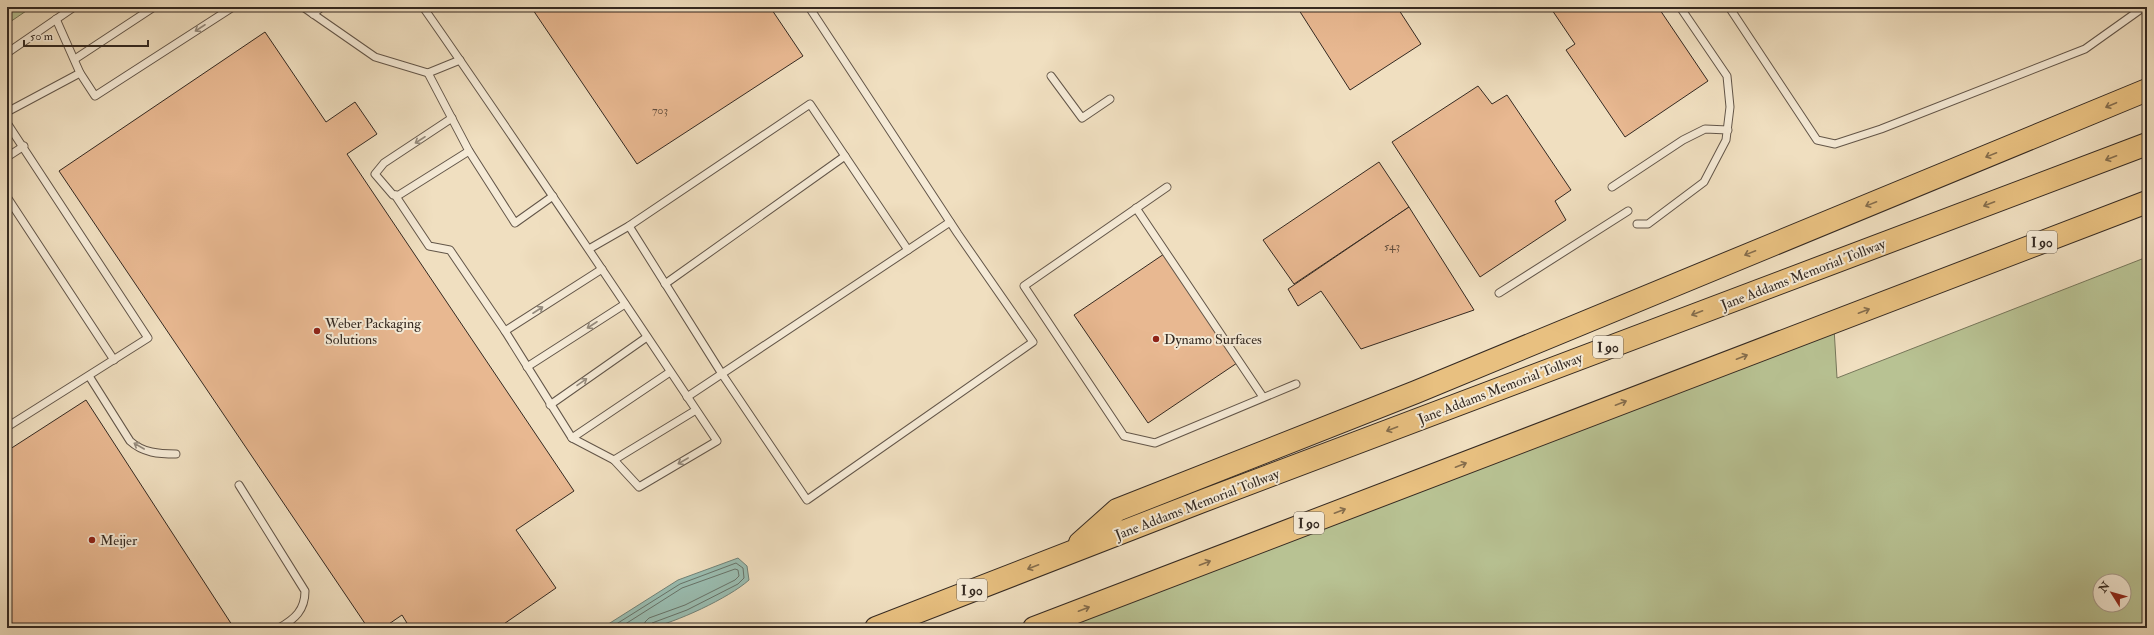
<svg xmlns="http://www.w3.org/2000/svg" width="2154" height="635" font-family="'IM FELL Double Pica',serif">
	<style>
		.green { fill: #b8c293; stroke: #76765a; fill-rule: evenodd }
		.water { fill: #9abdb1; stroke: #718277 }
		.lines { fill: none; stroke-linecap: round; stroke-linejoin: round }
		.shore { stroke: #677369; stroke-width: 1 }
		.building { fill: #e8b891; stroke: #342921 }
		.lane-casing { stroke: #635649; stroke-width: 9 }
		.highway-casing { stroke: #342921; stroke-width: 24 }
		.lane { stroke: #f5ead6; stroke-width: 7 }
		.highway { stroke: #e8c080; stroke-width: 22 }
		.oneway { stroke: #948a7c }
		.oneway2 { stroke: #856d4c }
		.poi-dot { fill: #8f2418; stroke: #f5ead6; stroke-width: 1.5 }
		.labels { text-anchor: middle; stroke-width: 4; stroke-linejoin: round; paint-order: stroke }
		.number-label { font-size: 12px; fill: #614d3d }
		.shield { fill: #f5ead6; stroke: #6e6357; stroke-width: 1 }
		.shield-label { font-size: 13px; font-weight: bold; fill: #342921 }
		.street-label { font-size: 14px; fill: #342921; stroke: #f5ead6 }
		.poi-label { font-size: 14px; fill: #342921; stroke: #f5ead6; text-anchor: start }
	</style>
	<rect width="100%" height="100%" fill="#f0dfc0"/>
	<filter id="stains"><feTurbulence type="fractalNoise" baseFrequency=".005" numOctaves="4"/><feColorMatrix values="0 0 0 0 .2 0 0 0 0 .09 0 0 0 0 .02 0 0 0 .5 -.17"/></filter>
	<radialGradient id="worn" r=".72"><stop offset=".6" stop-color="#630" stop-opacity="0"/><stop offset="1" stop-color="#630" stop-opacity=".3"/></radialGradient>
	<g class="green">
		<polygon points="7,7 32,7 7,24"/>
		<path d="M2147 257V628H1043L1834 328 1837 378ZM2100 581H2124V605H2100Z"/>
	</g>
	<path class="water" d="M738 558 747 566 749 580C729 598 675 623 649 628 634 631 617 628 602 628L678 580Z"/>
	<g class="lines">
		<g class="shore">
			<polyline points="610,628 680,584 736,563 743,568 744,578 738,584 687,610 652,623 649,628"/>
			<polyline points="619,628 682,588 735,569 738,570 739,576 735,580 685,605 649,618 645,622 644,628"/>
		</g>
	</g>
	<g class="building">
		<polygon points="531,7 770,7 803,56 637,164"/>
		<polygon points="1297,7 1397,7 1421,44 1350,90"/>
		<polygon points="1550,7 1658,7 1708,81 1625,137 1566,50 1575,44"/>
		<polygon points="265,32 326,122 355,102 377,134 347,154 574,491 516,530 556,588 498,628 410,628 402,615 383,628 368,628 59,171"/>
		<polygon points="1478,86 1492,104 1507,95 1571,190 1555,201 1566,220 1480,277 1392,142"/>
		<polygon points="1379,162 1409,207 1294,284 1263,240"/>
		<polygon points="1409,207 1474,310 1361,349 1321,291 1298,306 1288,289"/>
		<polygon points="1164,254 1237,363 1148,423 1074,315"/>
		<polygon points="86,400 234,628 7,628 7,451"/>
	</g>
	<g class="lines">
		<g class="lane-casing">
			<g id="lane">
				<polyline points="303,7 375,57 428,73 460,60"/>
				<path d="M423 7C523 150 620 296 717 441L639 487 614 460 696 410"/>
				<polyline points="1729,7 1817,140 1835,144 1881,129 2085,49 2144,7"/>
				<polyline points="313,14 322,7"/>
				<polyline points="56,19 80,73 95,96 233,7"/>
				<polyline points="7,53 74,7"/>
				<polyline points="75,59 154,7"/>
				<polyline points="428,73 469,151 515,223 553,196"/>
				<polyline points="1051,76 1082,118 1110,99"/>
				<polyline points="7,112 80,73"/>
				<polyline points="452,118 384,163 375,174 393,195 399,195 469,151"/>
				<polyline points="7,123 148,338 7,427"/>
				<polyline points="7,157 24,146"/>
				<polyline points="1167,187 1024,286 1124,436 1155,443 1296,384"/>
				<polyline points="1612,187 1683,140 1705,129 1728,130"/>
				<polyline points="395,195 429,246 450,250 505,331 572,438 670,372"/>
				<polyline points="7,197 114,360"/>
				<polyline points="1136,208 1263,397"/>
				<polyline points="1637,224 1648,224 1704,182 1726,140 1730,107 1727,76 1680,7"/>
				<polyline points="629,226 722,374 807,500 1033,342 958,234 809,7"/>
				<polyline points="589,249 629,226 810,104 908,250"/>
				<polyline points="665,284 845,156"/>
				<polyline points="1499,293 1628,211"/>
				<polyline points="505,331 602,269"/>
				<polyline points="527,367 625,304"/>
				<path d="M89 376 130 441C143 453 159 454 176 454"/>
				<polyline points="687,397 950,222"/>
				<polyline points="550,405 647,337"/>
				<polyline points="572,438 614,460"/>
				<path d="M239 485 305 591C305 610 295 619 279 628"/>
			</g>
		</g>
		<g class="highway-casing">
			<g id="highway">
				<polyline points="1080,543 1117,510 1416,392 2147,90"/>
				<polyline points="876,628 1200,502 2147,144"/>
				<polyline points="1034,628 2147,202"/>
			</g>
		</g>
		<use href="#lane" class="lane"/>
		<use href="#highway" class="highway"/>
	</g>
	<defs><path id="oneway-shaft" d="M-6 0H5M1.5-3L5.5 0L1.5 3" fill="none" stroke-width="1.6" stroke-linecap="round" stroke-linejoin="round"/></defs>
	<g class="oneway">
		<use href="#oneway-shaft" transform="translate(200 28) rotate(147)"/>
		<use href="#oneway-shaft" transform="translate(420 140) rotate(147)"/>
		<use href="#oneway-shaft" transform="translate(538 310) rotate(-33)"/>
		<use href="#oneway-shaft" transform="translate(592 325) rotate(147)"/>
		<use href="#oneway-shaft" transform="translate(582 382) rotate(-35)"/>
		<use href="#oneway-shaft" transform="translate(139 446) rotate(-150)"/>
		<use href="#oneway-shaft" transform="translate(683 461) rotate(150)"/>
	</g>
	<g class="oneway2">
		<use href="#oneway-shaft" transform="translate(2111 105) rotate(157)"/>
		<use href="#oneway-shaft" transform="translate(1991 155) rotate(158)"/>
		<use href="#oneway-shaft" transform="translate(2111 158) rotate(159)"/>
		<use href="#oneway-shaft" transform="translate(1871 204) rotate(158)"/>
		<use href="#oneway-shaft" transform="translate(1989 204) rotate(159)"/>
		<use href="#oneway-shaft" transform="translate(1750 253) rotate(158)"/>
		<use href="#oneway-shaft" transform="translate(1864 311) rotate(-21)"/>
		<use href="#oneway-shaft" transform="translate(1697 313) rotate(159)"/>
		<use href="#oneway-shaft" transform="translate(1742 357) rotate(-21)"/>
		<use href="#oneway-shaft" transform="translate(1621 403) rotate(-21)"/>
		<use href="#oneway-shaft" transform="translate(1392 429) rotate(159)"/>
		<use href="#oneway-shaft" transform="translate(1461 465) rotate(-21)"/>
		<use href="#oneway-shaft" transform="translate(1340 511) rotate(-21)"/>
		<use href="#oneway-shaft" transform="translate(1205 563) rotate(-21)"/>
		<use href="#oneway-shaft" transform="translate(1033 567) rotate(159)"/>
		<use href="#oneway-shaft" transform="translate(1084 609) rotate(-21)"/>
	</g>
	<g class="poi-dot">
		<circle cx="317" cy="331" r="4"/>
		<circle cx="1156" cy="339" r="4"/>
		<circle cx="92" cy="540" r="4"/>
	</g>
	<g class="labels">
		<g class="number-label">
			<text x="660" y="114">703</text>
			<text x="1392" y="250">543</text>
		</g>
		<g class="shield">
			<rect x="2027" y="231" width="30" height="22" rx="3"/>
			<rect x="1593" y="336" width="30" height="22" rx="3"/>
			<rect x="1294" y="512" width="30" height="22" rx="3"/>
			<rect x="957" y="579" width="30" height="22" rx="3"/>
		</g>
		<g class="shield-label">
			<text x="2042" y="247">I 90</text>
			<text x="1608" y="352">I 90</text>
			<text x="1309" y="528">I 90</text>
			<text x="972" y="595">I 90</text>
		</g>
		<g class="street-label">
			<text transform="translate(1803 274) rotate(-21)" y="5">Jane Addams Memorial Tollway</text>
			<text transform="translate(1500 388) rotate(-21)" y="5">Jane Addams Memorial Tollway</text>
			<text transform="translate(1197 504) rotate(-21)" y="5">Jane Addams Memorial Tollway</text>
		</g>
		<g class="poi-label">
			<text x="325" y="328">Weber Packaging<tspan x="325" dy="16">Solutions</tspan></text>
			<text x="1164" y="344">Dynamo Surfaces</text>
			<text x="100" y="545">Meijer</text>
		</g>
	</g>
	<rect width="2154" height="635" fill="none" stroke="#f0dfc0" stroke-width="24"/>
	<rect x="8" y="8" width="2138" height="619" fill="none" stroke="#342921" stroke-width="2"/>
	<rect x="12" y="12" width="2130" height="611" fill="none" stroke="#342921"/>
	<g transform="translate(2112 593) rotate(307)"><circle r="19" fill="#f5ead6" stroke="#a89d8e"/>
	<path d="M0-3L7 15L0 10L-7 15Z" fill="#8f2418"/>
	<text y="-6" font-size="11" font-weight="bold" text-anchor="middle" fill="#342921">N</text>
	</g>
	<path d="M24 40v6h124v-6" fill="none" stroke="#342921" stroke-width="2"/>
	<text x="30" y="40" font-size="12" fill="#342921" stroke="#f5ead6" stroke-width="3" paint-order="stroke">50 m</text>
	<rect width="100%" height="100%" filter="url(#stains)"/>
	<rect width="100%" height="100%" fill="url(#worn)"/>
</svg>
